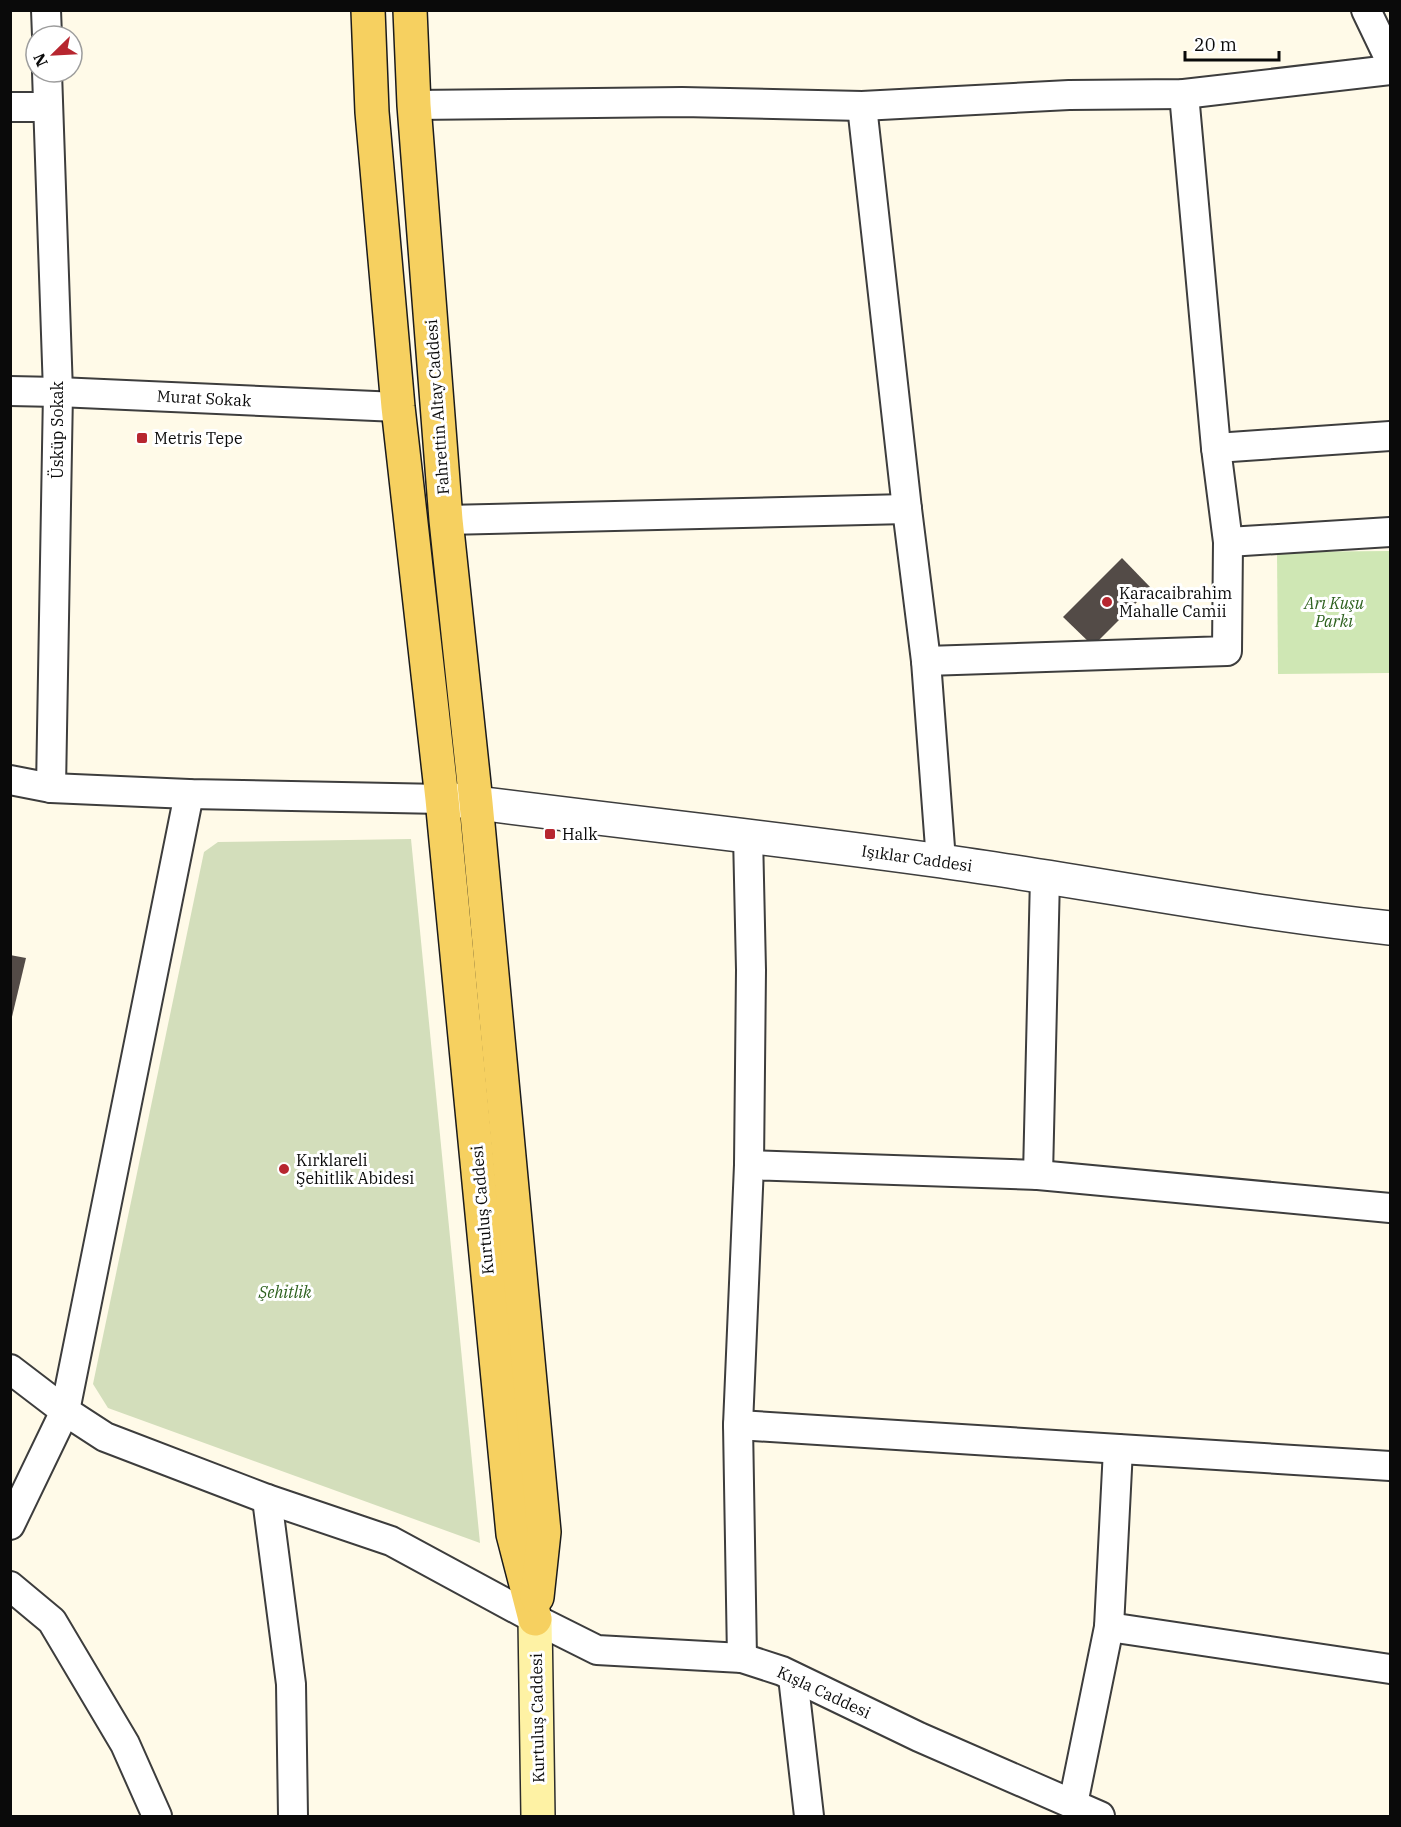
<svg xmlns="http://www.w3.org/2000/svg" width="1401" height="1827" font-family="'IBM Plex Serif',serif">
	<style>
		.green { fill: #cfe7b4 }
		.cemetery { fill: #d3debb }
		.building { fill: #534b47 }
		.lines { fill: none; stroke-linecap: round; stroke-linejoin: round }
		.minor-casing { stroke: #3d3d3d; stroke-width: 32 }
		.tertiary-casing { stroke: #3d3d3d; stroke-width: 36 }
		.secondary-casing { stroke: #2c2c2c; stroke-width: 36 }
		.primary-casing { stroke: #1b1b1b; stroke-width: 36 }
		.minor { stroke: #fff; stroke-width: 28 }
		.tertiary { stroke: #fff; stroke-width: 33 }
		.secondary { stroke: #fef2a4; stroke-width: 33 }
		.primary { stroke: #f6d060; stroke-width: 33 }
		.poi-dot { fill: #b7262f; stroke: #fff; stroke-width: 2 }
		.labels { text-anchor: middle; stroke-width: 6; stroke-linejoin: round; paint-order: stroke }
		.street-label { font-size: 16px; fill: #0a0a0a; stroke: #fff }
		.poi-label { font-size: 16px; fill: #0a0a0a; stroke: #fff; text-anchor: start }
		.park-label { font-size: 16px; font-style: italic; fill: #2c601d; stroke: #fff }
	</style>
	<rect width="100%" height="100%" fill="#fffae8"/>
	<polygon class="green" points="1390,551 1390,673 1278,674 1277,552"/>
	<polygon class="cemetery" points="411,839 480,1543 108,1408 93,1384 204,852 218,842"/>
	<g class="building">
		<polygon points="1122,558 1151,588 1093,646 1063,617"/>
		<polygon points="10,955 26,958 11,1021 10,1021"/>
	</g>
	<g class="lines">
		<g class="minor-casing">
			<g id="minor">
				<polyline points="46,10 47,36"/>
				<polyline points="1366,10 1390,60"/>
				<polyline points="47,72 58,392 51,788"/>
				<polyline points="414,105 682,102 862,106 1069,95 1184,94 1390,70"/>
				<polyline points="862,106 907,509 926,661 941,861"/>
				<polyline points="10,107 47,107"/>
				<polyline points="10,391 58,392 398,407"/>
				<polyline points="1216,448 1390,436"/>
				<polyline points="446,520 907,509"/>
				<polyline points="1228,542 1390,532"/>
				<polyline points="926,661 1227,651 1228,542 1216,448 1184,94"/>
				<polyline points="10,780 51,788 189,794 442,799"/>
				<polyline points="748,835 751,970 749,1165"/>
				<polyline points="1038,1175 1045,877"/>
				<polyline points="10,1369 65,1411 105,1437 267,1499 391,1541 535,1619 597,1650 742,1658 782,1671 919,1737 1100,1816"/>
				<polyline points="738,1425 1390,1466"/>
				<polyline points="267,1499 291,1684 293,1816"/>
				<polyline points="10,1525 65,1411 189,794"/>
				<polyline points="10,1586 52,1621 125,1744 157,1816"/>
				<polyline points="1109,1627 1390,1669"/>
				<polyline points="742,1658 738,1425 749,1165 1038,1175 1390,1208"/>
				<polyline points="793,1677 809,1816"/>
				<polyline points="1073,1804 1109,1627 1118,1449"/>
			</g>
		</g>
		<g class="tertiary-casing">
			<path id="tertiary" d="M447 799C612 821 777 838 941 861 1091 882 1240 912 1390 928"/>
		</g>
		<g class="secondary-casing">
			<polyline id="secondary" points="535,1619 538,1816"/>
		</g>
		<g class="primary-casing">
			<g id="primary">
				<polyline points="368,10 372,112 398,407 442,799 513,1534 535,1619"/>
				<polyline points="410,10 414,105 446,520 476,803 544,1532 537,1597"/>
			</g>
		</g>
		<use href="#minor" class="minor"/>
		<use href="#tertiary" class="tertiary"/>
		<use href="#secondary" class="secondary"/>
		<use href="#primary" class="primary"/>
	</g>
	<g class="poi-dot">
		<rect x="136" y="432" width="12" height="12" rx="3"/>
		<circle cx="1107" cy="602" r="6"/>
		<rect x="544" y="828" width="12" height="12" rx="3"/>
		<circle cx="284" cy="1169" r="6"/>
	</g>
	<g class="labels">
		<g class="street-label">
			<text transform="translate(204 398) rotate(3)" y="6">Murat Sokak</text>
			<text transform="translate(437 407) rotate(-94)" y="6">Fahrettin Altay Caddesi</text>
			<text transform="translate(57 430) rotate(-90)" y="6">Üsküp Sokak</text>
			<text transform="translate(917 858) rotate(8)" y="6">Işıklar Caddesi</text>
			<text transform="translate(482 1210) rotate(-95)" y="6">Kurtuluş Caddesi</text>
			<text transform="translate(824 1692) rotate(25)" y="6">Kışla Caddesi</text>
			<text transform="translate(537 1718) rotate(-91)" y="6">Kurtuluş Caddesi</text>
		</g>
		<g class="poi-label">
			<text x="154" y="444">Metris Tepe</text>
			<text x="1119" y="599">Karacaibrahim<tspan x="1119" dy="18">Mahalle Camii</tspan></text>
			<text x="562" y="840">Halk</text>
			<text x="296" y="1166">Kırklareli<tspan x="296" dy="18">Şehitlik Abidesi</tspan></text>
		</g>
		<g class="park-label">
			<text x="1334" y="609">Arı Kuşu<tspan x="1334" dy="18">Parkı</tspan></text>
			<text x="285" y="1298">Şehitlik</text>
		</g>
	</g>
	<rect width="1401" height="1827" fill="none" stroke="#0a0a0a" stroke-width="24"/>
	<g transform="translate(54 54) rotate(246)"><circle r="28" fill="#ffffff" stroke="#9d9d9d" stroke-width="1.5"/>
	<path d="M0-4.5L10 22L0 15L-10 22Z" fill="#b7262f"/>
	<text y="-9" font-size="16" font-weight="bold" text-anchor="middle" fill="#0a0a0a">N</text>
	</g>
	<path d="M1185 51v9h94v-9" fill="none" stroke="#0a0a0a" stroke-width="3"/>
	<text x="1194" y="51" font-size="18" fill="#0a0a0a" stroke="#ffffff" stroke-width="4.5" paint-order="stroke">20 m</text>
</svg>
